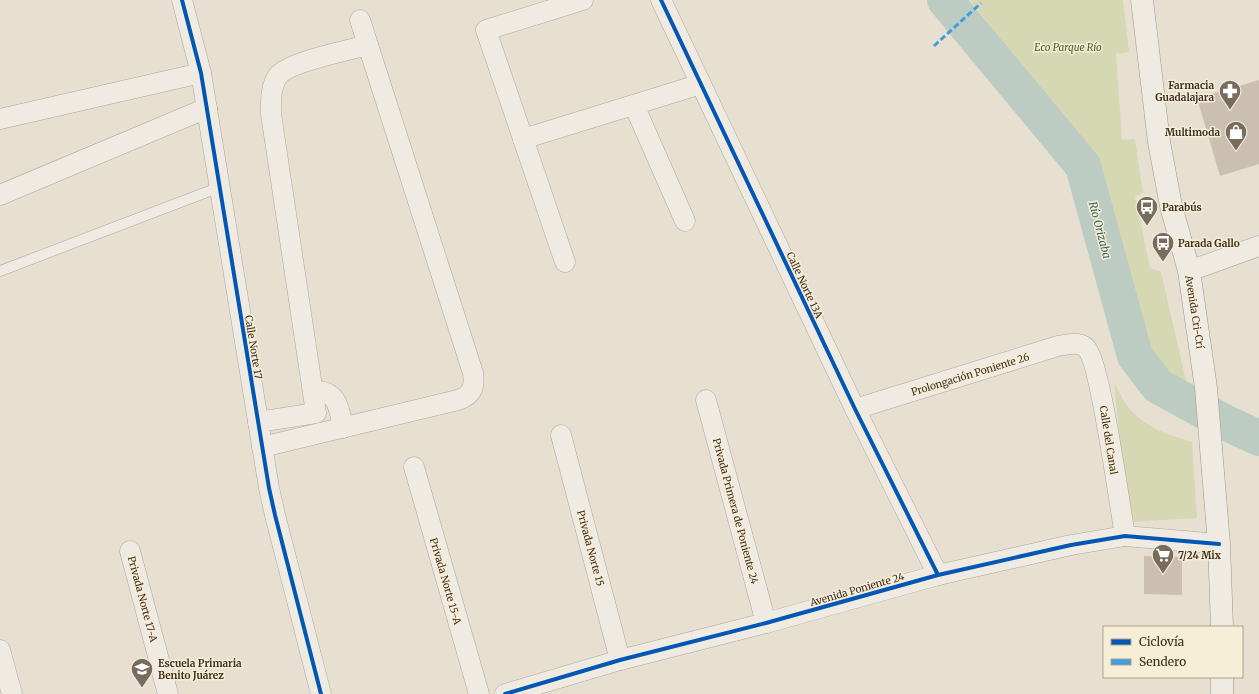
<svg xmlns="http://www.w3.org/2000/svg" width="1259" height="694" font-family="Merriweather,serif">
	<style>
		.green { fill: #d6d7b3 }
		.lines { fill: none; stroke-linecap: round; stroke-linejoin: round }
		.river { stroke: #bcccc2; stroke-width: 36 }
		.building { fill: #cbbfb2 }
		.lane-casing { stroke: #ada599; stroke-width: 11 }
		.street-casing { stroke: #ada599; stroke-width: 21 }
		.secondary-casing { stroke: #9c958a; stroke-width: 23 }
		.lane { stroke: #efebe3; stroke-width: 10 }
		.street { stroke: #efebe3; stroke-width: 20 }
		.secondary { stroke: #efebe3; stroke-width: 22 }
		.quiet { stroke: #3f9de0; stroke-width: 3; stroke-dasharray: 6 3; stroke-linecap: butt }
		.cycleway-casing { stroke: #f7eed8; stroke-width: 6 }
		.cycleway { stroke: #0057b8; stroke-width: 4 }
		.labels { text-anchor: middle; stroke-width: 3; stroke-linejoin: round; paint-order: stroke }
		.park-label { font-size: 10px; font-style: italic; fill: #4d5a26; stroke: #f7eed8 }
		.poi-label { font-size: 10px; font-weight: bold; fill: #3d2e20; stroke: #f7eed8; text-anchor: start }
		.street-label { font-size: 10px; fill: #3d2e20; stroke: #f7eed8 }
		.water-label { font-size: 11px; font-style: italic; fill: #2f5d5a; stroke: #f7eed8 }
	</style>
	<rect width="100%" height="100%" fill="#e7e0d1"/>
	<g class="green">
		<polygon points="970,0 1123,0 1129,52 1116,54 1122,140 1135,139 1143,193 1135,196 1150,268 1161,272 1190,398 1142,357 1121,284 1084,147"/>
		<path d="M1114 382C1118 389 1121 397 1126 404 1141 426 1168 435 1192 442L1197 518 1128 522Z"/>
	</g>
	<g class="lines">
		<polyline class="river" points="945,0 1083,166 1135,356 1158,386 1224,422 1259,438"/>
	</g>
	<g class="building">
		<polygon points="1259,80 1259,164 1220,176 1197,98"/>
		<polygon points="1144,556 1182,557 1182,595 1144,594"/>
	</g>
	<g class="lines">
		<g class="lane-casing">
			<polyline id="lane" points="0,271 220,187"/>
		</g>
		<g class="street-casing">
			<g id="street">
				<polyline points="182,0 201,73 269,488 275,515 321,694"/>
				<polyline points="661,0 855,409 938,575"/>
				<polyline points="634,105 685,221"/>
				<polyline points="0,119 201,73"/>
				<polyline points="523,139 701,84"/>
				<polyline points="0,195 207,108"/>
				<polyline points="565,262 486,30 583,0"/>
				<polyline points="1189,271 1259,246"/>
				<path d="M313 391C338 390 339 408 343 428"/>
				<polyline points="706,400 766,623"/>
				<path d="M855 409 1058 346C1066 345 1078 341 1085 347 1100 358 1120 508 1125 536"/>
				<path d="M258 422 316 413 271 114C271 102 270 87 278 76 288 62 349 50 368 45"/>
				<polyline points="561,435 620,660"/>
				<path d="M262 447 458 400C472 395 475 388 473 373L360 20"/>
				<polyline points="414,467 479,694"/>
				<polyline points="130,551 168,694"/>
				<polyline points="0,650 12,694"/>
				<polyline points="505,694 620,660 766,623 938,575 1071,545 1125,536 1219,544"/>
			</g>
		</g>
		<g class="secondary-casing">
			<g id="secondary">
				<polyline points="1142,0 1159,142 1171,206 1189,271 1206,388 1219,544 1222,627"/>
				<polyline points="1222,677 1222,694"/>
			</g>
		</g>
		<use href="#lane" class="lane"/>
		<use href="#street" class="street"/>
		<use href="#secondary" class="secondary"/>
		<polyline class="quiet" points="934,46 981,3"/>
		<g class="cycleway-casing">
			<g id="cycleway">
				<polyline points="182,0 201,73 269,488 275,515 321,694"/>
				<polyline points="661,0 855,409 938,575"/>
				<polyline points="505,694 620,660 766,623 938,575 1071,545 1125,536 1219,544"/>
			</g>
		</g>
		<use href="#cycleway" class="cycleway"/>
	</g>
	<defs>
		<g id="pharmacy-pin" transform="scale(1.15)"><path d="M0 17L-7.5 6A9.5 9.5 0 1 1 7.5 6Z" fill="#786c5e" stroke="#f7eed8"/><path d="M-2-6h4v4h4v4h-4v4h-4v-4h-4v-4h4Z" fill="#fff"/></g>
		<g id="shop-pin" transform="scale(1.15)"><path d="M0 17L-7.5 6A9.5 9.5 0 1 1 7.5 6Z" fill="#786c5e" stroke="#f7eed8"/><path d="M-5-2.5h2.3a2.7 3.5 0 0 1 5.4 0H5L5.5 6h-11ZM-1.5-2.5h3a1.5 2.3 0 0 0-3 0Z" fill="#fff"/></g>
		<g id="bus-pin" transform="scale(1.15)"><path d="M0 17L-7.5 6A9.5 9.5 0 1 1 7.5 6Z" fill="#786c5e" stroke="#f7eed8"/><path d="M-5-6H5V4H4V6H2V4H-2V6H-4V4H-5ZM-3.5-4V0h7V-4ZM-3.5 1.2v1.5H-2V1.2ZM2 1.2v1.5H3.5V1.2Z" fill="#fff"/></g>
		<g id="supermarket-pin" transform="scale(1.15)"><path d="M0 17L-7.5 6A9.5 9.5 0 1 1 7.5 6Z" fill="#786c5e" stroke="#f7eed8"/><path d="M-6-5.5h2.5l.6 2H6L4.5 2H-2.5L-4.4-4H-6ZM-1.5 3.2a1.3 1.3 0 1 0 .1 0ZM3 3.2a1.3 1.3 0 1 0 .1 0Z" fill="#fff"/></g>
		<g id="school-pin" transform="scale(1.15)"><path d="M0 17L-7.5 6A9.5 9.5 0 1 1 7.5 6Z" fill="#786c5e" stroke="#f7eed8"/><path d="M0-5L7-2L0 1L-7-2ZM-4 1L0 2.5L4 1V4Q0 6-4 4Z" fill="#fff"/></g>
	</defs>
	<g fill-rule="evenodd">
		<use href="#pharmacy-pin" x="1230" y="91"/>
		<use href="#shop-pin" x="1236" y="132"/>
		<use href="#bus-pin" x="1147" y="207"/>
		<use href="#bus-pin" x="1163" y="243"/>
		<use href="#supermarket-pin" x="1163" y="555"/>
		<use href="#school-pin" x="142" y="669"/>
	</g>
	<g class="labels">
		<g class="park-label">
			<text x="1068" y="51">Eco Parque Río</text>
		</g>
		<g class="poi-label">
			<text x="1214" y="89" text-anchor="end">Farmacia<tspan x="1214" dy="12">Guadalajara</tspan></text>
			<text x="1220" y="136" text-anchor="end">Multimoda</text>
			<text x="1162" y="211">Parabús</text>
			<text x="1178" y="247">Parada Gallo</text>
			<text x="1178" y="559">7/24 Mix</text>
			<text x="158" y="667">Escuela Primaria<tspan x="158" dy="12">Benito Juárez</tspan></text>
		</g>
		<g class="street-label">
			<text transform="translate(805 285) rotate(65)" y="4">Calle Norte 13A</text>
			<text transform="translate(1195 312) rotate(81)" y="4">Avenida Cri-Crí</text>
			<text transform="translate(254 347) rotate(81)" y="4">Calle Norte 17</text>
			<text transform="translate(970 374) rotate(-17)" y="4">Prolongación Poniente 26</text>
			<text transform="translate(1109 440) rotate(81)" y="4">Calle del Canal</text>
			<text transform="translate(736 511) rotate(75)" y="4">Privada Primera de Poniente 24</text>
			<text transform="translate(591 548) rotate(75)" y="4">Privada Norte 15</text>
			<text transform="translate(446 581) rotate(74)" y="4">Privada Norte 15-A</text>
			<text transform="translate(857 589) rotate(-16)" y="4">Avenida Poniente 24</text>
			<text transform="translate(143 599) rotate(75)" y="4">Privada Norte 17-A</text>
		</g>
		<g class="water-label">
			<text transform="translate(1100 230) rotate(75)" y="4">Río Orizaba</text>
		</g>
	</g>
	<rect x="1103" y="626" width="140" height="52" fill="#f7eed8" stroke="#ada18e"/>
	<rect x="1111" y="639" width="20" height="6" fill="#0057b8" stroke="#ada18e"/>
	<text x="1139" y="646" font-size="12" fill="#3d2e20">Ciclovía</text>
	<rect x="1111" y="659" width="20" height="6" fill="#3f9de0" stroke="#ada18e"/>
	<text x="1139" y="666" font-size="12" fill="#3d2e20">Sendero</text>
</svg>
